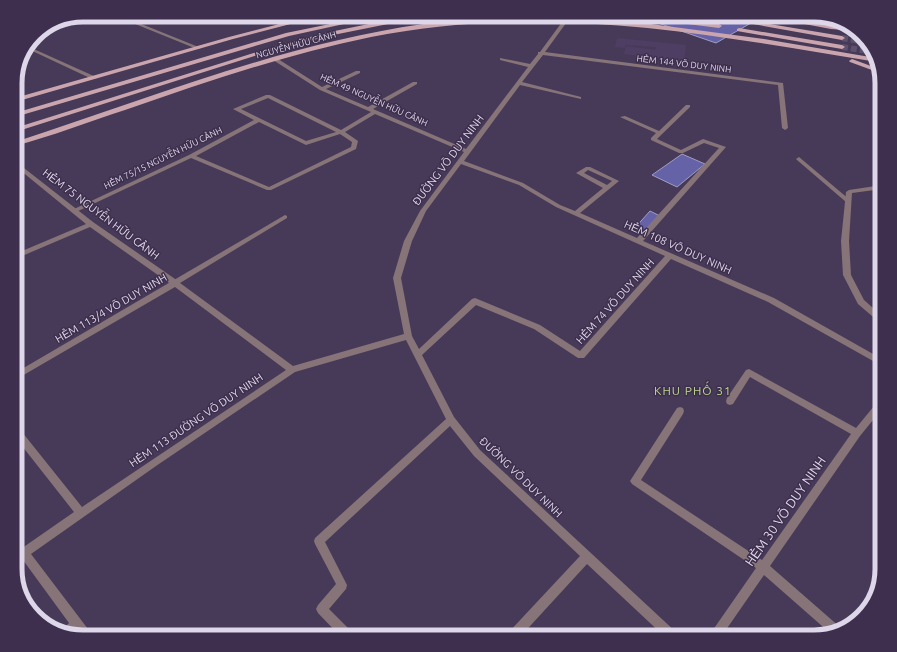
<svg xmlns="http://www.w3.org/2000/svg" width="897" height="652" font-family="Ubuntu,sans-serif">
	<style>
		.built { fill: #4f3e63 }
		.building { fill: #6662a8; stroke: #9e9ec3 }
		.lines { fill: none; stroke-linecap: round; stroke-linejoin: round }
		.primary-tunnel { stroke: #5e516e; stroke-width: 6; stroke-dasharray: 6 3; stroke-linecap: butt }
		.lane { fill: #877478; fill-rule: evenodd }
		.street { fill: #877478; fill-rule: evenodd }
		.secondary { fill: #ae9096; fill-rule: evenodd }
		.primary { fill: #cba5ad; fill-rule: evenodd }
		.labels { text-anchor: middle; stroke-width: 3; stroke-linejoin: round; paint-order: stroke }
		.far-street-label { font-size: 9px; fill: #ded6e9; stroke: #3d2f4d }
		.street-label { font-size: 11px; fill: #ded6e9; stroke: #3d2f4d }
		.neighbourhood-label { font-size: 12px; letter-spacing: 1px; fill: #bdd78e; stroke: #3d2f4d }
		.near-street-label { font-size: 13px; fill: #ded6e9; stroke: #3d2f4d }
		.rim { fill: none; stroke: #ded6e9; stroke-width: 5 }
	</style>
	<rect width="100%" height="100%" fill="#473a58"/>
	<polygon class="built" points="617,38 686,45 684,62 624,54 626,46 655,50 656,47 625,45 625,48 615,47"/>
	<g class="building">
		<polygon points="635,15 765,15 716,43"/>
		<polygon points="682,154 705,164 677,187 652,175"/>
		<polygon points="650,211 660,216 644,234 633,230"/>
	</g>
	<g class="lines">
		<g class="primary-tunnel">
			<polyline points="842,38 866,42"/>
			<polyline points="842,47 875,52"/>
		</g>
		<g class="lane">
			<path d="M565 18 569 19 545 52 783 83 788 128 785 130 782 128 778 85 543 55 522 82 581 97V99L520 85 464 161 523 183 560 205 575 211 603 188 576 173 586 167H590L619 181 580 213 637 238 719 148 704 143 683 153H679L651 140V138L656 133 620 117 625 116 659 131 686 105H690V107L657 139 681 150 703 139 726 147 643 241 774 298 882 359V366L768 302 671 259 584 358H578L534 329 476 305 422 355 454 417 480 450 677 633 679 637H665L587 564 520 637H506L508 633 580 556 474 456 450 426 325 542 347 585 346 589 329 609 353 633 355 637H341L318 613 316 609 318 605 336 584 315 544 314 541 315 538 446 419 406 340 295 372 156 466 31 554 91 633 93 637C86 637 81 638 76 632L74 634 62 630 69 623 23 560 15 564V553L74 512 15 437V426L18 427 82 507 286 370 175 287 15 380V373L285 215 287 216V218L180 283 293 366 404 334 393 278 404 241 420 211 464 152 375 114 345 132 358 141 356 149 271 190H267L191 158 76 212H72V210L189 155 254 120 233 109 266 95H270L341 130 371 112 320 90 273 60 272 59 275 57 322 87 356 71H360V73L326 89 368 107 413 82H417V84L373 109 466 149 528 67 500 60V58L530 64 538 54V52H540ZM268 98 336 132 306 141 241 109ZM259 122 306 145 340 134 352 142 351 147 269 187 196 156ZM461 164 519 185 556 207 665 256 580 351 540 325 475 298 472 299 419 349 412 336 401 278 412 241 426 211ZM588 170 612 181 607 185 584 173Z"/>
			<polygon points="27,46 96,77 97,78 92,79 26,48"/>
			<polygon points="799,157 850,200 850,202 846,202 797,160 796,159"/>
			<polygon points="843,239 847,239 849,241 851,275 864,300 882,316 882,323 879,322 858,304 843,275 841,241"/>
			<polygon points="749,369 856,428 879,400 882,399 882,409 860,436 770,566 841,628 842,630 830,633 764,575 721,637 708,637 756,568 632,484 630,481 677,408 680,407 683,408 684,411 683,414 641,480 762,560 851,434 750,377 733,404 730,405 727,404 726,401 727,398 746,370"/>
		</g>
		<g class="street">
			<polygon points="113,15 119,15 201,48 197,49"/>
			<polygon points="254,15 260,15 285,25 281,26"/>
			<polygon points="15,161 93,222 178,281 179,283 178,285 172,285 90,227 15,259 15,254 86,224 15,166"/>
			<polygon points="882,185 882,189 852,193 849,241 847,243 843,243 841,241 846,192 849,190"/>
		</g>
		<polygon class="secondary" points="810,15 819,17 781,19 779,18 781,17"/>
		<g class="primary">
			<polygon points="315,15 325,15 233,39 15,102 15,98 229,37"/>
			<polygon points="374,15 385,15 289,36 15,117 15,113 286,33"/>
			<polygon points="431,15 448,15 445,17 388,24 328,36 264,53 15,132 15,128 260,51 325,33 388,20"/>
			<polygon points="629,15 646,15 719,24 722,26 719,28 632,17"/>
			<polygon points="702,15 715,15 842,36 845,38 842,40"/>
			<polygon points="756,15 769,15 852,28 857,31 831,29"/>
			<path d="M538 17 595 19 651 24 764 39 876 58 877 62C706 34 544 2 371 37 287 54 206 82 125 110 88 122 52 136 15 146V142C150 98 283 44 423 24 461 19 500 18 538 17Z"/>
			<polygon points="739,28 842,45 845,47 842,49 737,31 737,29"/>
			<polygon points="852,59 879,69 880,73 850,62 849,61"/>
		</g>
	</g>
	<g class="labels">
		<g class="far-street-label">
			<text transform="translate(296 45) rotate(-15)" y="3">NGUYỄN HỮU CẢNH</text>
			<text transform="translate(684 64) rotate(7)" y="3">HẺM 144 VÕ DUY NINH</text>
			<text transform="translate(374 100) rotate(24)" y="3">HẺM 49 NGUYỄN HỮU CẢNH</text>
			<text transform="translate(163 158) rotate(-26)" y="3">HẺM 75/15 NGUYỄN HỮU CẢNH</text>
		</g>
		<g class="street-label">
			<text transform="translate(448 160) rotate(-53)" y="4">ĐƯỜNG VÕ DUY NINH</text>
			<text transform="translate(101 214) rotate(37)" y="4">HẺM 75 NGUYỄN HỮU CẢNH</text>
			<text transform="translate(678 247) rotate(24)" y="4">HẺM 108 VÕ DUY NINH</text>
			<text transform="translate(615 301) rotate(-48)" y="4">HẺM 74 VÕ DUY NINH</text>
			<text transform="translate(111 308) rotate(-30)" y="4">HẺM 113/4 VÕ DUY NINH</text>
			<text transform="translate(196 420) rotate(-34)" y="4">HẺM 113 ĐƯỜNG VÕ DUY NINH</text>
			<text transform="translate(521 477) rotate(44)" y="4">ĐƯỜNG VÕ DUY NINH</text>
		</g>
		<g class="neighbourhood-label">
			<text x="693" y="395">KHU PHỐ 31</text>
		</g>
		<g class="near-street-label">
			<text transform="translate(785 511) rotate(-55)" y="5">HẺM 30 VÕ DUY NINH</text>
		</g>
	</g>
	<path d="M0 0H897V652H0ZM83 22H814A61 61 0 0 1 875 83V569A61 61 0 0 1 814 630H83A61 61 0 0 1 22 569V83A61 61 0 0 1 83 22Z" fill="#3d2f4d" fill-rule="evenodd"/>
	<path class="rim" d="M83 22H814A61 61 0 0 1 875 83V569A61 61 0 0 1 814 630H83A61 61 0 0 1 22 569V83A61 61 0 0 1 83 22Z"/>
</svg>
